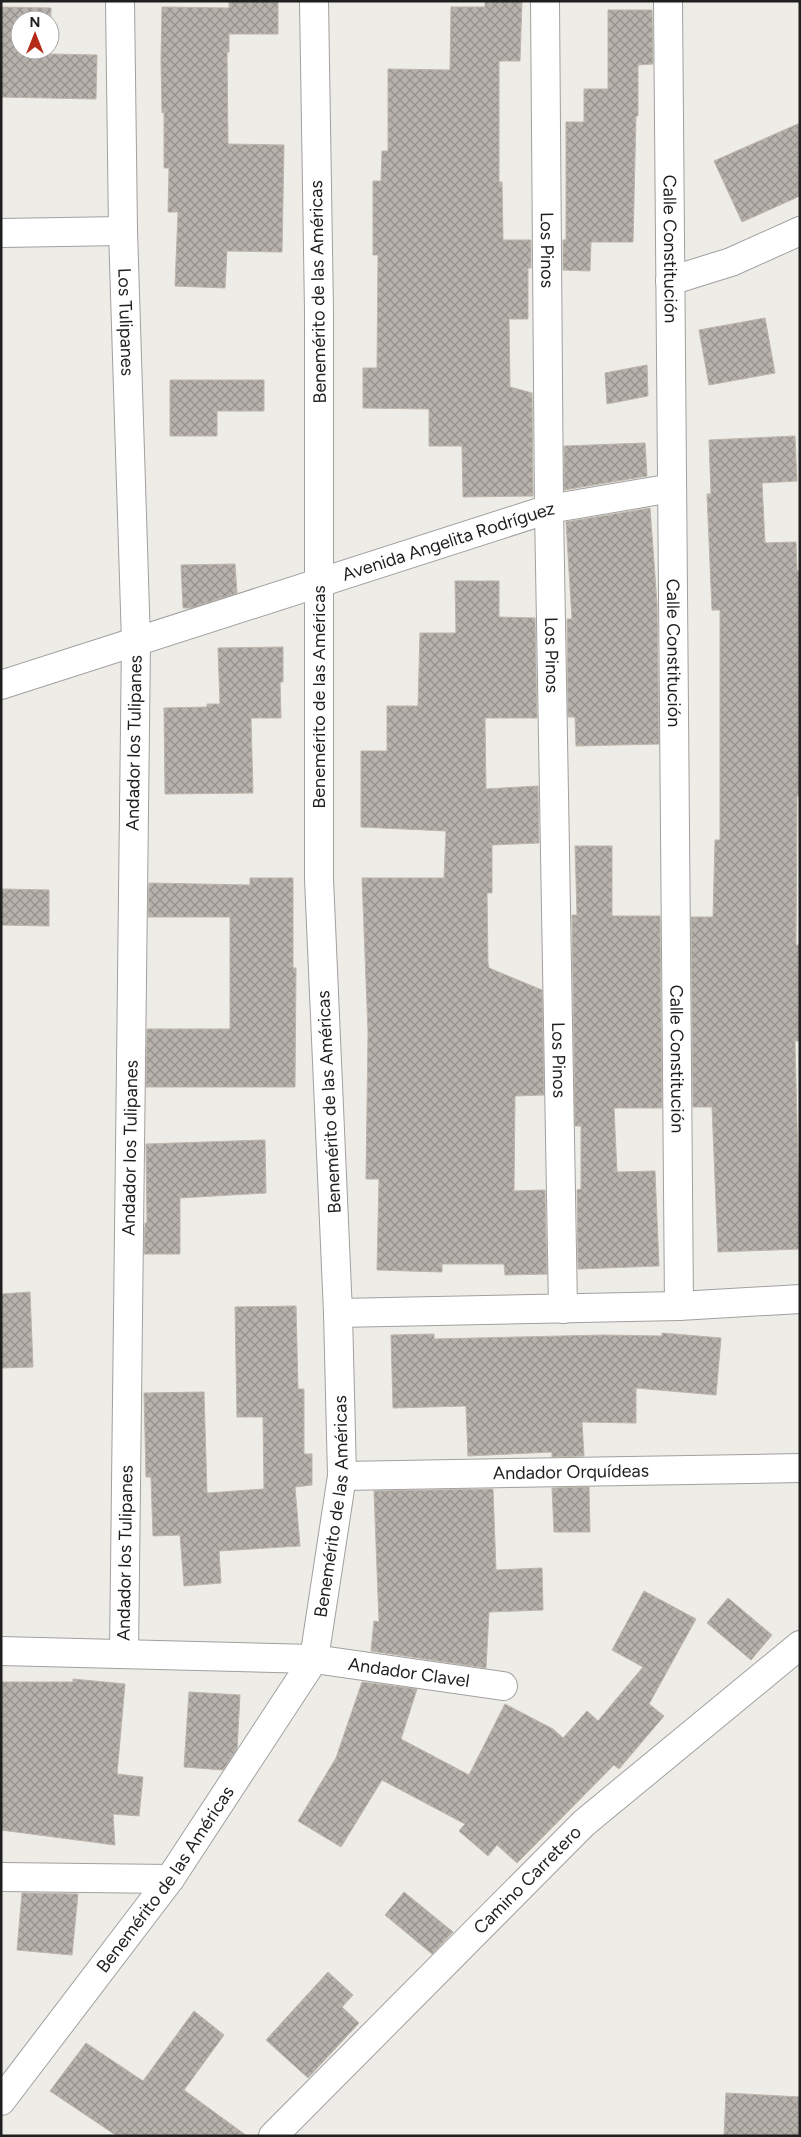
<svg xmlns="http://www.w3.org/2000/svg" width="801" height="2137" font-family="Figtree,sans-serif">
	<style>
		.building { fill: url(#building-cross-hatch); stroke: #beb5aa }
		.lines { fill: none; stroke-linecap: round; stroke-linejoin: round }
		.street-casing { stroke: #a0a0a0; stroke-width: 30 }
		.street { stroke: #fff; stroke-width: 28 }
		.labels { text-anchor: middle; stroke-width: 4.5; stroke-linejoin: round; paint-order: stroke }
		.street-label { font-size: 18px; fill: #1f1f1f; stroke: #fff }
	</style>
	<defs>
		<pattern id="building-cross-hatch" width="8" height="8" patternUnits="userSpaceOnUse" patternTransform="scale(1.25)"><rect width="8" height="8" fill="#b7b2ac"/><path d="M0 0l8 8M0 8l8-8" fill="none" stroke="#94908b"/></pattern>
	</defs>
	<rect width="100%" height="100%" fill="#eeece6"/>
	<g class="building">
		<polygon points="229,1 278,1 278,34 229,34 229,52 227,52 228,144 284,145 282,252 227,251 225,288 175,286 178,212 168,212 169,168 164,168 164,112 162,113 161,60 162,7 229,8"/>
		<polygon points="485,1 522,1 520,61 499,61 499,182 502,182 503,240 531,240 531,268 528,268 528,319 509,319 510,387 532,393 533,496 463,497 462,446 429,446 429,409 363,408 363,368 377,368 378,255 373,255 373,181 381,181 382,151 388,151 388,69 450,70 451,7 485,7"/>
		<polygon points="1,7 51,8 50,46 50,20 20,20 20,50 50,50 50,54 97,55 96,99 1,97"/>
		<polygon points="608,10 652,10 653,64 638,65 638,116 636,116 633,242 591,242 590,271 563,270 563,240 566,240 566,122 584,122 584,89 608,89"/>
		<polygon points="800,123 800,196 742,222 714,161"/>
		<polygon points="765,318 775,373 709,385 699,330"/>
		<polygon points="647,365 648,396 607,404 605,373"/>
		<polygon points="170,380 264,380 264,411 217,411 217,436 170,436"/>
		<polygon points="795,436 797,481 762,483 765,543 796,542 797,571 800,571 800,796 797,796 796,945 800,945 800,1041 795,1041 800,1249 718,1252 712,1107 693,1107 691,917 713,917 715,840 720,840 720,610 712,610 707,494 711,494 709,440"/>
		<polygon points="645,443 647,476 564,490 564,446"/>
		<polygon points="650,508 657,603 659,744 576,746 575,717 568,717 567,619 572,619 566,522"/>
		<polygon points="235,564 237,593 191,608 183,608 181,565"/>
		<polygon points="455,581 499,581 499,617 535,618 537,718 485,718 486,789 538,786 539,843 492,845 492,893 487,893 488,963 489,968 542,990 544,1095 515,1096 514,1191 545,1190 547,1274 505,1275 504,1264 442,1264 442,1272 377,1270 379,1179 366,1179 368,1032 362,878 444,878 446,831 361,827 361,751 387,751 387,706 418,706 420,633 456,633"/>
		<polygon points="283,647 283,682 280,682 281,718 251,718 253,793 165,794 164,708 207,707 207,704 220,704 218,648"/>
		<polygon points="575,846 612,846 612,916 660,916 662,1108 614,1108 617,1172 655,1171 659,1266 578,1269 577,1190 581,1189 581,1126 575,1126 572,915 577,915"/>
		<polygon points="250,878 293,878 293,968 296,968 295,1087 146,1087 147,1029 230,1029 230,917 148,917 149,883 250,885"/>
		<polygon points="1,889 49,890 49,926 1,925"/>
		<polygon points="265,1140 266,1193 180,1198 180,1254 144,1254 145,1223 147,1223 146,1144"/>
		<polygon points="30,1292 33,1367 1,1368 1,1294"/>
		<polygon points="296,1306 298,1389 304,1389 304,1454 312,1454 312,1485 295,1487 300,1546 219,1551 221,1583 184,1586 180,1535 153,1536 151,1477 146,1477 144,1393 204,1392 207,1493 264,1489 263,1417 237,1417 235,1307"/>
		<polygon points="662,1333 721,1338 716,1395 636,1388 636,1423 582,1422 584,1456 552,1457 552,1452 468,1456 466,1406 393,1408 391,1335 434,1334 434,1339 603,1335 662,1336"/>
		<polygon points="589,1487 590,1532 554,1532 552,1488"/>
		<polygon points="493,1489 496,1570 542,1568 543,1610 489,1612 486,1668 371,1651 374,1621 379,1622 374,1491"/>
		<polygon points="644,1591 696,1619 649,1704 664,1716 619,1769 614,1765 517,1863 497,1845 488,1856 459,1831 465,1824 382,1780 341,1847 298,1821 336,1758 362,1682 417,1689 401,1739 469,1775 505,1704 553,1729 563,1738 587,1711 598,1721 643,1667 612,1650"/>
		<polygon points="728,1598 772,1635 751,1660 707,1623"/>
		<polygon points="73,1679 125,1684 117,1774 143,1777 139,1816 113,1814 115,1845 1,1830 1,1682 73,1682"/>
		<polygon points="189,1692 240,1695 237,1749 223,1770 184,1767"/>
		<polygon points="404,1892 453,1932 432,1954 385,1915"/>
		<polygon points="22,1893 78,1894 72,1955 17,1950"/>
		<polygon points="328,1972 353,1995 342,2007 359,2023 308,2078 266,2040"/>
		<polygon points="194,2011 224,2035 184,2090 247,2136 117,2136 50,2091 86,2043 143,2081"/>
		<polygon points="726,2093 800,2097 800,2136 724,2136"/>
	</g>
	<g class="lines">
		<g class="street-casing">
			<g id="street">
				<path id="s1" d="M120 1 123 231 136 642 124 1654"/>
				<path id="s2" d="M545 1 549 509 563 1309"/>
				<path id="s3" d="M668 1 679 1306"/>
				<polyline points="1,233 123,231"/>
				<polyline points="670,281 731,262 800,231"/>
				<path id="s4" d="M1 685 549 509 672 488"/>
				<polyline points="338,1313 679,1306 800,1299"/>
				<path id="s5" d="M342 1476 800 1468"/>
				<path id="s6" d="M1 1651 314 1659 503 1686"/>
				<polyline points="1,1877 170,1879"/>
				<path id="s7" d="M1 2101 170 1879 314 1659 342 1476 338 1313 319 879V311L314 1"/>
				<path id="s8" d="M273 2136 584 1823 800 1645"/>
			</g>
		</g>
		<use href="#street" class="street"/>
	</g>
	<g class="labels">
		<g class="street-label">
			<text dy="6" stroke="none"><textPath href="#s3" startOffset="248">Calle Constitución</textPath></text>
			<text dy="6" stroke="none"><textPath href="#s2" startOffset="249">Los Pinos</textPath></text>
			<text transform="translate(318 292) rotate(-91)" y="6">Benemérito de las Américas</text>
			<text dy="6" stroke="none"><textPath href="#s1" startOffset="321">Los Tulipanes</textPath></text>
			<text dy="6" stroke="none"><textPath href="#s4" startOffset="470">Avenida Angelita Rodríguez</textPath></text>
			<text dy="6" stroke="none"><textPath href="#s3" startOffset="652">Calle Constitución</textPath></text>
			<text dy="6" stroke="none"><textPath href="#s2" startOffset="654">Los Pinos</textPath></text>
			<text transform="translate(319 697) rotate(-90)" y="6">Benemérito de las Américas</text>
			<text transform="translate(134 743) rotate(-89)" y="6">Andador los Tulipanes</text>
			<text dy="6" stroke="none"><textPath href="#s3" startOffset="1058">Calle Constitución</textPath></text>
			<text dy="6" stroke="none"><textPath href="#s2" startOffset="1059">Los Pinos</textPath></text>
			<text transform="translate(329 1102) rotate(-93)" y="6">Benemérito de las Américas</text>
			<text transform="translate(130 1148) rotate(-89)" y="6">Andador los Tulipanes</text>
			<text dy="6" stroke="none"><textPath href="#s5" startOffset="229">Andador Orquídeas</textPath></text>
			<text dy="6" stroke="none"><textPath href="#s7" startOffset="696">Benemérito de las Américas</textPath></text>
			<text transform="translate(125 1553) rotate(-89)" y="6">Andador los Tulipanes</text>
			<text dy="6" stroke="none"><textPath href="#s6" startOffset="409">Andador Clavel</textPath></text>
			<text dy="6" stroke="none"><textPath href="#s7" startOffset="276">Benemérito de las Américas</textPath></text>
			<text dy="6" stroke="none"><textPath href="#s8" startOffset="361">Camino Carretero</textPath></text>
		</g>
	</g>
	<rect width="801" height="2137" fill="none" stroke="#1f1f1f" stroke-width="5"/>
	<g transform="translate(35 35)"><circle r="24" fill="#ffffff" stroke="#a5a5a5"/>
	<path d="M0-4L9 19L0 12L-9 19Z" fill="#b42b19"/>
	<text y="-8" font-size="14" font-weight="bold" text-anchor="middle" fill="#1f1f1f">N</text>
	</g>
</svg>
